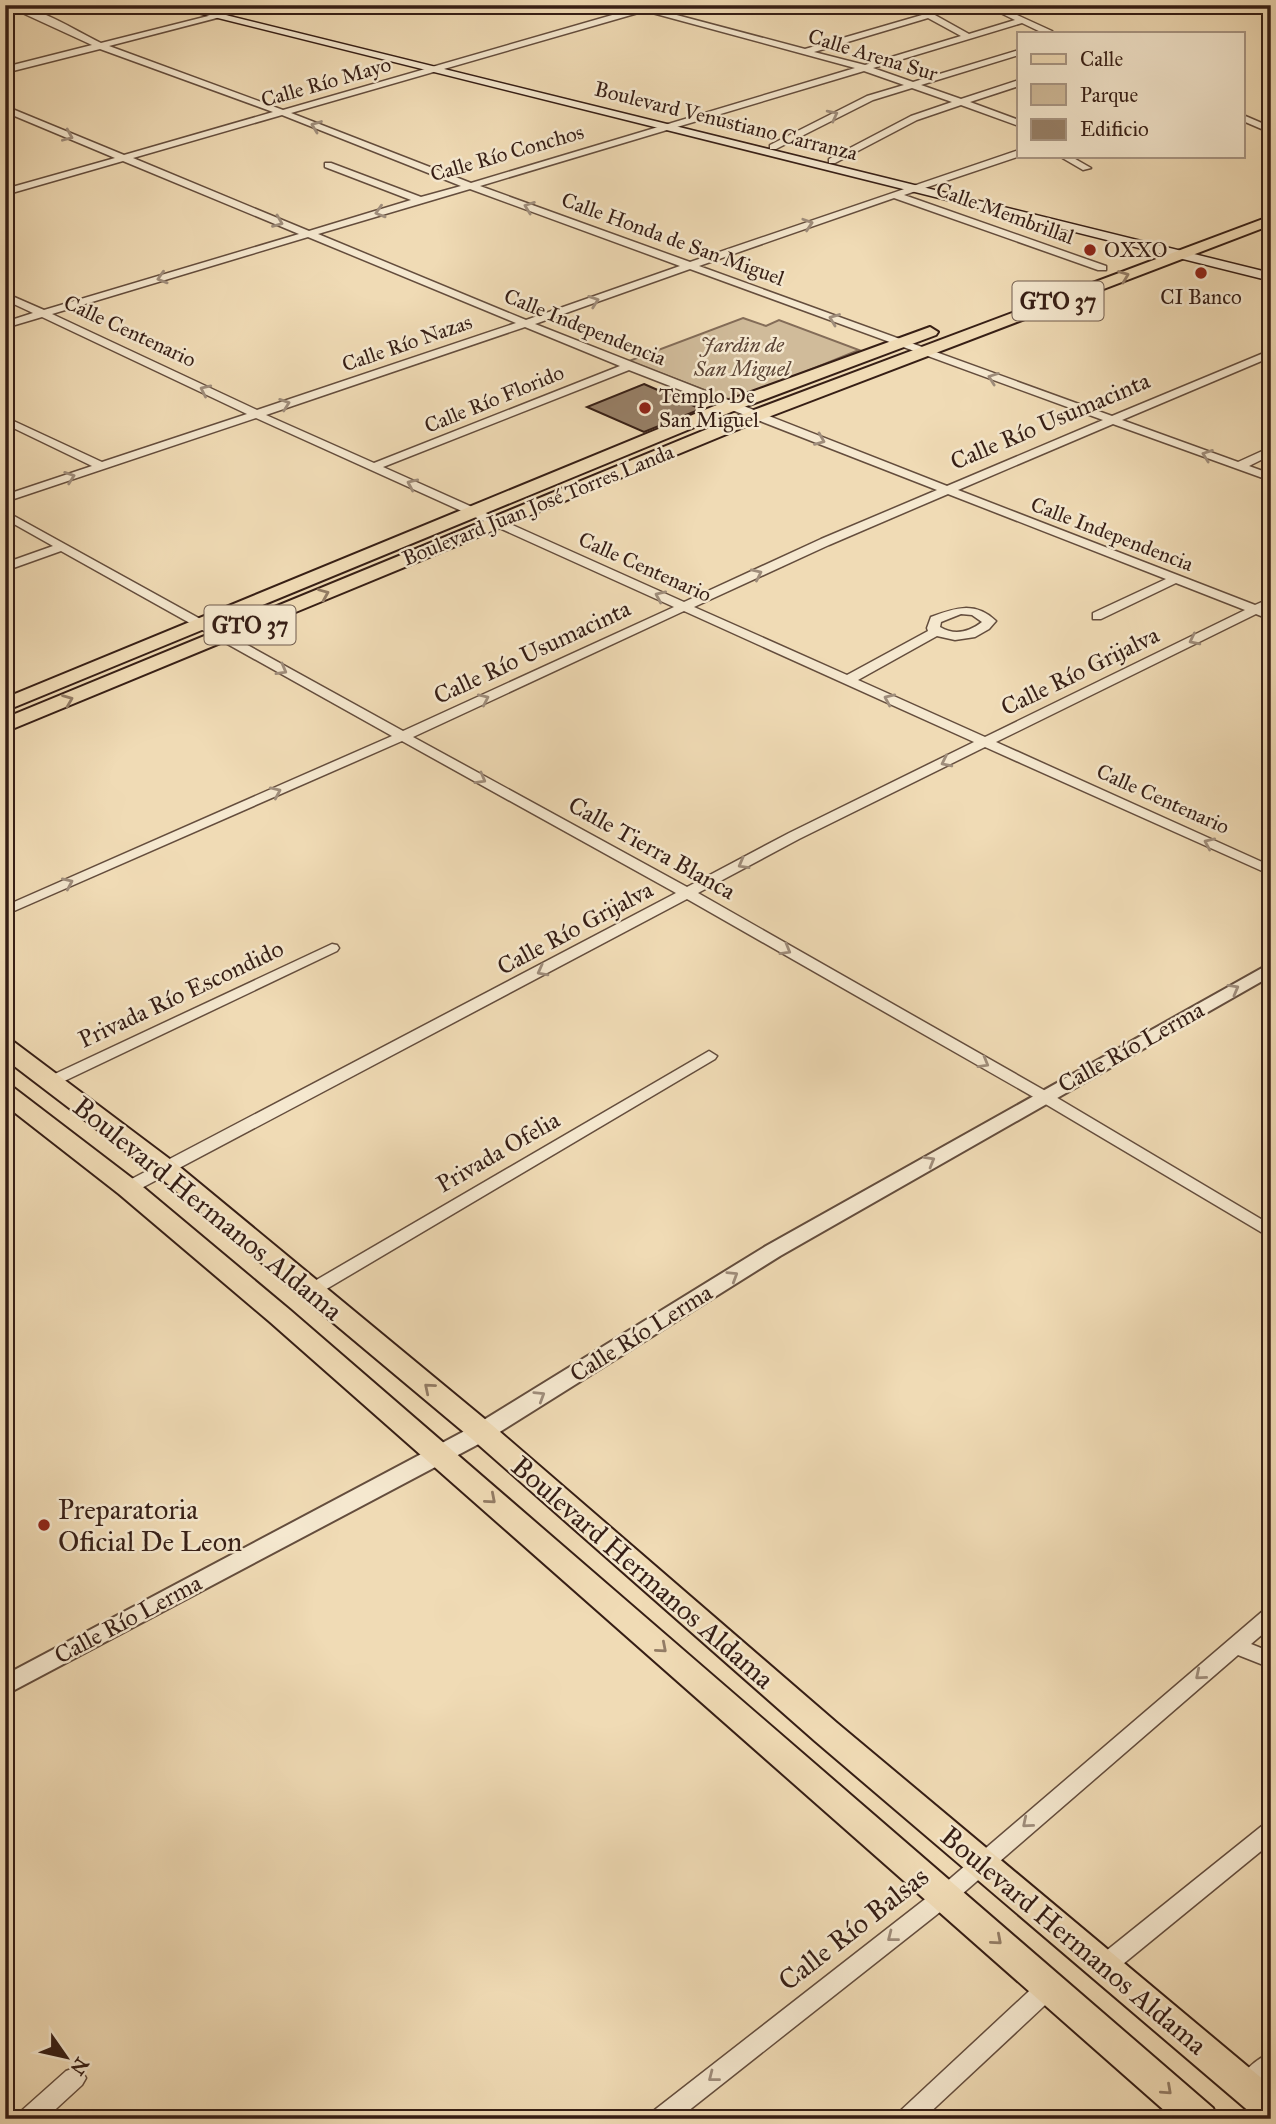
<svg xmlns="http://www.w3.org/2000/svg" width="1276" height="2124" font-family="'IM FELL Great Primer',serif">
	<style>
		.green { fill: #d0bb9a; stroke: #836c58; stroke-width: 2 }
		.building { fill: #978068; stroke: #361e15; stroke-width: 2 }
		.lines { fill: none; stroke-linecap: round; stroke-linejoin: round }
		.minor-casing { stroke: #644d3d; stroke-width: 3 }
		.tertiary-casing { stroke: #644d3d; stroke-width: 4 }
		.secondary-casing { stroke: #361e15; stroke-width: 3 }
		.primary-casing { stroke: #361e15; stroke-width: 4 }
		.minor { fill: #f5e8cf; fill-rule: evenodd }
		.tertiary { fill: #f5e8cf; fill-rule: evenodd }
		.secondary { fill: #f5e8cf; fill-rule: evenodd }
		.primary { fill: #f0dbb5; fill-rule: evenodd }
		.oneway { stroke: #9f8d7b }
		.oneway2 { stroke: #937c65 }
		.poi-dot { fill: #8f2418; stroke: #f5e8cf; stroke-width: 2.5 }
		.labels { text-anchor: middle; stroke-width: 5; stroke-linejoin: round; paint-order: stroke }
		.far-street-label { font-size: 21px; fill: #361e15; stroke: #f5e8cf }
		.far-poi-label { font-size: 21px; fill: #361e15; stroke: #f5e8cf; text-anchor: start }
		.far-park-label { font-size: 21px; font-style: italic; fill: #5c4536; stroke: #f5e8cf }
		.shield { fill: #f5e8cf; stroke: #6f5b4d; stroke-width: 2 }
		.shield-label { font-size: 23px; font-weight: bold; fill: #361e15 }
		.street-label { font-size: 24px; fill: #361e15; stroke: #f5e8cf }
		.near-street-label { font-size: 28px; fill: #361e15; stroke: #f5e8cf }
		.near-poi-label { font-size: 28px; fill: #361e15; stroke: #f5e8cf; text-anchor: start }
	</style>
	<rect width="100%" height="100%" fill="#f0dbb5"/>
	<filter id="stains"><feTurbulence type="fractalNoise" baseFrequency=".00286" numOctaves="4"/><feColorMatrix values="0 0 0 0 .2 0 0 0 0 .09 0 0 0 0 .02 0 0 0 .5 -.17"/></filter>
	<radialGradient id="worn" r=".72"><stop offset=".6" stop-color="#630" stop-opacity="0"/><stop offset="1" stop-color="#630" stop-opacity=".3"/></radialGradient>
	<polygon class="green" points="743,318 766,326 779,320 859,350 733,401 629,361"/>
	<polygon class="building" points="644,384 701,409 644,432 587,407"/>
	<g class="lines">
		<g class="minor-casing">
			<g id="minor">
				<path d="M5 5C38 5 72 29 101 43L252 5H267L109 46 283 110 647 5H661L654 9 805 49 922 15 907 5H917L969 34 1015 20 984 5H995L1052 31 1053 33H1043L1022 23 873 68 913 82 1019 50V55L921 85 961 99 1019 80V86L970 102 1019 120V126L961 105 917 120 835 163H829V159L911 116 952 102 912 88 873 100 776 149H770V145L867 96 904 85 864 71 480 186 690 262 1019 150 1020 156 904 195 1106 266V270H1098L894 198 699 266 1112 416 1271 350V357L1122 420 1238 462 1271 447V455L1249 466 1271 474V481L1113 424 958 490 1255 605 1271 598V607L1266 609 1271 612V620L1256 614 996 742 1271 866V875L985 747 799 839 698 893 1049 1093 1271 1225V1238L1037 1099 687 899 134 1192H122L120 1188 122 1184 676 893 402 741 5 915V906L392 736 61 551 5 571V563L53 546 5 519V511L403 731 674 607 256 418 5 502V495L92 466 5 424V417L102 462 247 414 42 317 5 328V322L33 313 5 300V293L44 310 299 234 123 161 5 195V189L115 158 5 112V106L124 155 273 112 100 49 5 73V67L92 45ZM645 11 855 68 471 183 291 113ZM928 18 961 36 865 65 814 52ZM282 115 461 186 421 197 331 163H325V167L411 200 309 231 133 158ZM470 189 680 266 526 320 318 234ZM308 237 516 323 257 410 52 314ZM690 269 1103 420 947 486 535 324ZM525 327 620 366 374 463 266 415ZM629 370 937 490 821 539 684 602 383 467ZM948 494 1166 579 1093 613V619H1101L1176 583 1245 610 985 737 858 680 937 636 955 640 975 637 989 629 996 621C975 601 955 608 931 617L927 628 928 631 847 675 694 607 829 545ZM684 611 974 742 789 833 687 887 413 737ZM961 614 972 615 982 622C969 632 955 636 940 627L941 622Z"/>
				<polygon points="798,5 793,8 789,6 789,5"/>
				<polygon points="1243,115 1271,127 1271,133 1243,121"/>
				<polygon points="1059,156 1070,156 1091,168 1083,170"/>
				<polygon points="332,944 337,945 339,948 337,951 56,1085 50,1087 42,1082 44,1079"/>
				<polygon points="709,1051 717,1056 715,1059 318,1294 306,1294 303,1290 306,1286"/>
				<polygon points="1271,1608 1271,1627 1251,1644 1271,1652 1271,1668 1238,1655 954,1901 678,2119 648,2119 652,2112 938,1889 1264,1610"/>
				<polygon points="1271,1822 1271,1843 1112,1973 1104,1975 1096,1973 1093,1966 1096,1959 1263,1825"/>
				<polygon points="1050,1976 1058,1979 1061,1986 1058,1993 923,2119 895,2119 899,2112 1042,1979"/>
				<path d="M1271 2053V2078L1254 2093 1246 2096 1238 2093 1234 2086C1241 2073 1257 2058 1271 2053Z"/>
				<polygon points="74,2068 82,2071 86,2078 82,2085 45,2119 16,2119 20,2112 66,2071"/>
			</g>
		</g>
		<g class="tertiary-casing">
			<polygon id="tertiary" points="1271,963 1271,976 780,1256 490,1438 5,1695 5,1675 474,1426 766,1246"/>
		</g>
		<g class="secondary-casing">
			<polygon id="secondary" points="166,5 185,5 1271,273 1271,281"/>
		</g>
		<g class="primary-casing">
			<g id="primary">
				<polygon points="1271,216 1271,225 763,419 5,732 5,718 751,411"/>
				<polygon points="930,327 938,332 936,335 736,410 5,711 5,698 724,402"/>
				<polygon points="5,1040 14,1042 175,1163 492,1425 837,1723 1271,2086 1271,2119 1258,2119 815,1741 472,1439 157,1175 5,1059"/>
				<polygon points="5,1085 14,1088 137,1182 290,1310 1213,2108 1218,2119 1174,2119 270,1322 119,1194 5,1105"/>
			</g>
		</g>
		<use href="#minor" class="minor"/>
		<use href="#tertiary" class="tertiary"/>
		<use href="#secondary" class="secondary"/>
		<use href="#primary" class="primary"/>
	</g>
	<defs><path id="oneway-chevron" d="M-2-3.5L2.5 0L-2 3.5" fill="none" stroke-width="1.6" stroke-linecap="round" stroke-linejoin="round" transform="scale(1.75)"/></defs>
	<g class="oneway">
		<use href="#oneway-chevron" transform="translate(833 115) rotate(-27)"/>
		<use href="#oneway-chevron" transform="translate(316 126) rotate(-159)"/>
		<use href="#oneway-chevron" transform="translate(68 136) rotate(23)"/>
		<use href="#oneway-chevron" transform="translate(529 207) rotate(-160)"/>
		<use href="#oneway-chevron" transform="translate(380 212) rotate(163)"/>
		<use href="#oneway-chevron" transform="translate(278 222) rotate(22)"/>
		<use href="#oneway-chevron" transform="translate(808 224) rotate(-18)"/>
		<use href="#oneway-chevron" transform="translate(162 278) rotate(163)"/>
		<use href="#oneway-chevron" transform="translate(594 301) rotate(-19)"/>
		<use href="#oneway-chevron" transform="translate(834 319) rotate(-159)"/>
		<use href="#oneway-chevron" transform="translate(993 378) rotate(-160)"/>
		<use href="#oneway-chevron" transform="translate(205 390) rotate(-155)"/>
		<use href="#oneway-chevron" transform="translate(285 404) rotate(-19)"/>
		<use href="#oneway-chevron" transform="translate(820 440) rotate(22)"/>
		<use href="#oneway-chevron" transform="translate(1207 455) rotate(-160)"/>
		<use href="#oneway-chevron" transform="translate(70 477) rotate(-19)"/>
		<use href="#oneway-chevron" transform="translate(412 484) rotate(-156)"/>
		<use href="#oneway-chevron" transform="translate(757 574) rotate(-25)"/>
		<use href="#oneway-chevron" transform="translate(660 596) rotate(-156)"/>
		<use href="#oneway-chevron" transform="translate(1194 640) rotate(154)"/>
		<use href="#oneway-chevron" transform="translate(282 670) rotate(29)"/>
		<use href="#oneway-chevron" transform="translate(484 699) rotate(-25)"/>
		<use href="#oneway-chevron" transform="translate(889 699) rotate(-156)"/>
		<use href="#oneway-chevron" transform="translate(946 762) rotate(154)"/>
		<use href="#oneway-chevron" transform="translate(481 779) rotate(29)"/>
		<use href="#oneway-chevron" transform="translate(276 792) rotate(-24)"/>
		<use href="#oneway-chevron" transform="translate(1209 843) rotate(-156)"/>
		<use href="#oneway-chevron" transform="translate(743 864) rotate(151)"/>
		<use href="#oneway-chevron" transform="translate(68 883) rotate(-24)"/>
		<use href="#oneway-chevron" transform="translate(786 950) rotate(30)"/>
		<use href="#oneway-chevron" transform="translate(542 971) rotate(152)"/>
		<use href="#oneway-chevron" transform="translate(1234 989) rotate(-29)"/>
		<use href="#oneway-chevron" transform="translate(984 1063) rotate(30)"/>
		<use href="#oneway-chevron" transform="translate(930 1161) rotate(-30)"/>
		<use href="#oneway-chevron" transform="translate(733 1276) rotate(-32)"/>
		<use href="#oneway-chevron" transform="translate(540 1396) rotate(-32)"/>
		<use href="#oneway-chevron" transform="translate(1200 1675) rotate(140)"/>
		<use href="#oneway-chevron" transform="translate(1027 1823) rotate(140)"/>
		<use href="#oneway-chevron" transform="translate(892 1937) rotate(142)"/>
		<use href="#oneway-chevron" transform="translate(713 2077) rotate(142)"/>
	</g>
	<g class="oneway2">
		<use href="#oneway-chevron" transform="translate(1124 276) rotate(-21)"/>
		<use href="#oneway-chevron" transform="translate(324 594) rotate(-23)"/>
		<use href="#oneway-chevron" transform="translate(68 700) rotate(-22)"/>
		<use href="#oneway-chevron" transform="translate(429 1388) rotate(-140)"/>
		<use href="#oneway-chevron" transform="translate(491 1499) rotate(41)"/>
		<use href="#oneway-chevron" transform="translate(662 1648) rotate(41)"/>
		<use href="#oneway-chevron" transform="translate(997 1940) rotate(41)"/>
		<use href="#oneway-chevron" transform="translate(1167 2090) rotate(42)"/>
	</g>
	<g class="poi-dot">
		<circle cx="1090" cy="250" r="7"/>
		<circle cx="1201" cy="273" r="7"/>
		<circle cx="645" cy="408" r="7"/>
		<circle cx="44" cy="1525" r="7"/>
	</g>
	<g class="labels">
		<g class="far-street-label">
			<text transform="translate(873 55) rotate(17)" y="7">Calle Arena Sur</text>
			<text transform="translate(326 82) rotate(-16)" y="7">Calle Río Mayo</text>
			<text transform="translate(726 121) rotate(14)" y="7">Boulevard Venustiano Carranza</text>
			<text transform="translate(507 153) rotate(-16)" y="7">Calle Río Conchos</text>
			<text transform="translate(1005 213) rotate(20)" y="7">Calle Membrillal</text>
			<text transform="translate(673 239) rotate(20)" y="7">Calle Honda de San Miguel</text>
			<text transform="translate(585 327) rotate(22)" y="7">Calle Independencia</text>
			<text transform="translate(130 331) rotate(25)" y="7">Calle Centenario</text>
			<text transform="translate(407 343) rotate(-19)" y="7">Calle Río Nazas</text>
			<text transform="translate(494 399) rotate(-22)" y="7">Calle Río Florido</text>
			<text transform="translate(538 505) rotate(-22)" y="7">Boulevard Juan José Torres Landa</text>
			<text transform="translate(1112 534) rotate(21)" y="7">Calle Independencia</text>
			<text transform="translate(645 567) rotate(24)" y="7">Calle Centenario</text>
			<text transform="translate(1163 799) rotate(24)" y="7">Calle Centenario</text>
		</g>
		<g class="far-poi-label">
			<text x="1104" y="257">OXXO</text>
			<text x="1201" y="304" text-anchor="middle">CI Banco</text>
			<text x="659" y="403">Templo De<tspan x="659" dy="24">San Miguel</tspan></text>
		</g>
		<g class="far-park-label">
			<text x="742" y="352">Jardin de<tspan x="742" dy="24">San Miguel</tspan></text>
		</g>
		<g class="shield">
			<rect x="1012.5" y="281.5" width="91" height="39" rx="5"/>
			<rect x="204.5" y="605.5" width="91" height="39" rx="5"/>
		</g>
		<g class="shield-label">
			<text x="1058" y="309">GTO 37</text>
			<text x="250" y="633">GTO 37</text>
		</g>
		<g class="street-label">
			<text transform="translate(1050 421) rotate(-23)" y="8">Calle Río Usumacinta</text>
			<text transform="translate(532 652) rotate(-25)" y="8">Calle Río Usumacinta</text>
			<text transform="translate(1080 671) rotate(-26)" y="8">Calle Río Grijalva</text>
			<text transform="translate(652 848) rotate(29)" y="8">Calle Tierra Blanca</text>
			<text transform="translate(575 928) rotate(-28)" y="8">Calle Río Grijalva</text>
			<text transform="translate(181 994) rotate(-25)" y="8">Privada Río Escondido</text>
			<text transform="translate(1131 1047) rotate(-29)" y="8">Calle Río Lerma</text>
			<text transform="translate(498 1152) rotate(-30)" y="8">Privada Ofelia</text>
			<text transform="translate(641 1333) rotate(-32)" y="8">Calle Río Lerma</text>
			<text transform="translate(128 1619) rotate(-28)" y="8">Calle Río Lerma</text>
		</g>
		<g class="near-street-label">
			<text transform="translate(208 1208) rotate(39)" y="10">Boulevard Hermanos Aldama</text>
			<text transform="translate(643 1572) rotate(41)" y="10">Boulevard Hermanos Aldama</text>
			<text transform="translate(853 1928) rotate(-38)" y="10">Calle Río Balsas</text>
			<text transform="translate(1074 1940) rotate(40)" y="10">Boulevard Hermanos Aldama</text>
		</g>
		<g class="near-poi-label">
			<text x="58" y="1519">Preparatoria<tspan x="58" dy="32">Oficial De Leon</tspan></text>
		</g>
	</g>
	<rect width="1276" height="2124" fill="none" stroke="#f0dbb5" stroke-width="28"/>
	<rect x="7" y="7" width="1262" height="2110" fill="none" stroke="#361e15" stroke-width="3.5"/>
	<rect x="14" y="14" width="1248" height="2096" fill="none" stroke="#361e15" stroke-width="2"/>
	<rect x="1017" y="32" width="228" height="126" fill="#f5e8cf" stroke="#a99785" stroke-width="2"/>
	<rect x="1031" y="54" width="35" height="10" fill="#f0dbb5" stroke="#a99785" stroke-width="2"/>
	<text x="1080" y="66" font-size="21" fill="#361e15">Calle</text>
	<rect x="1031" y="84" width="35" height="21" fill="#d0bb9a" stroke="#a99785" stroke-width="2"/>
	<text x="1080" y="102" font-size="21" fill="#361e15">Parque</text>
	<rect x="1031" y="119" width="35" height="21" fill="#978068" stroke="#a99785" stroke-width="2"/>
	<text x="1080" y="136" font-size="21" fill="#361e15">Edificio</text>
	<g transform="translate(66 2057) rotate(124)" stroke="#f5e8cf" stroke-width="5" paint-order="stroke">
	<path d="M0-5L12 26L0 18L-12 26Z" fill="#361e15"/>
	<text y="-10" font-size="19" font-weight="bold" text-anchor="middle" fill="#361e15">N</text>
	</g>
	<rect width="100%" height="100%" filter="url(#stains)"/>
	<rect width="100%" height="100%" fill="url(#worn)"/>
</svg>
